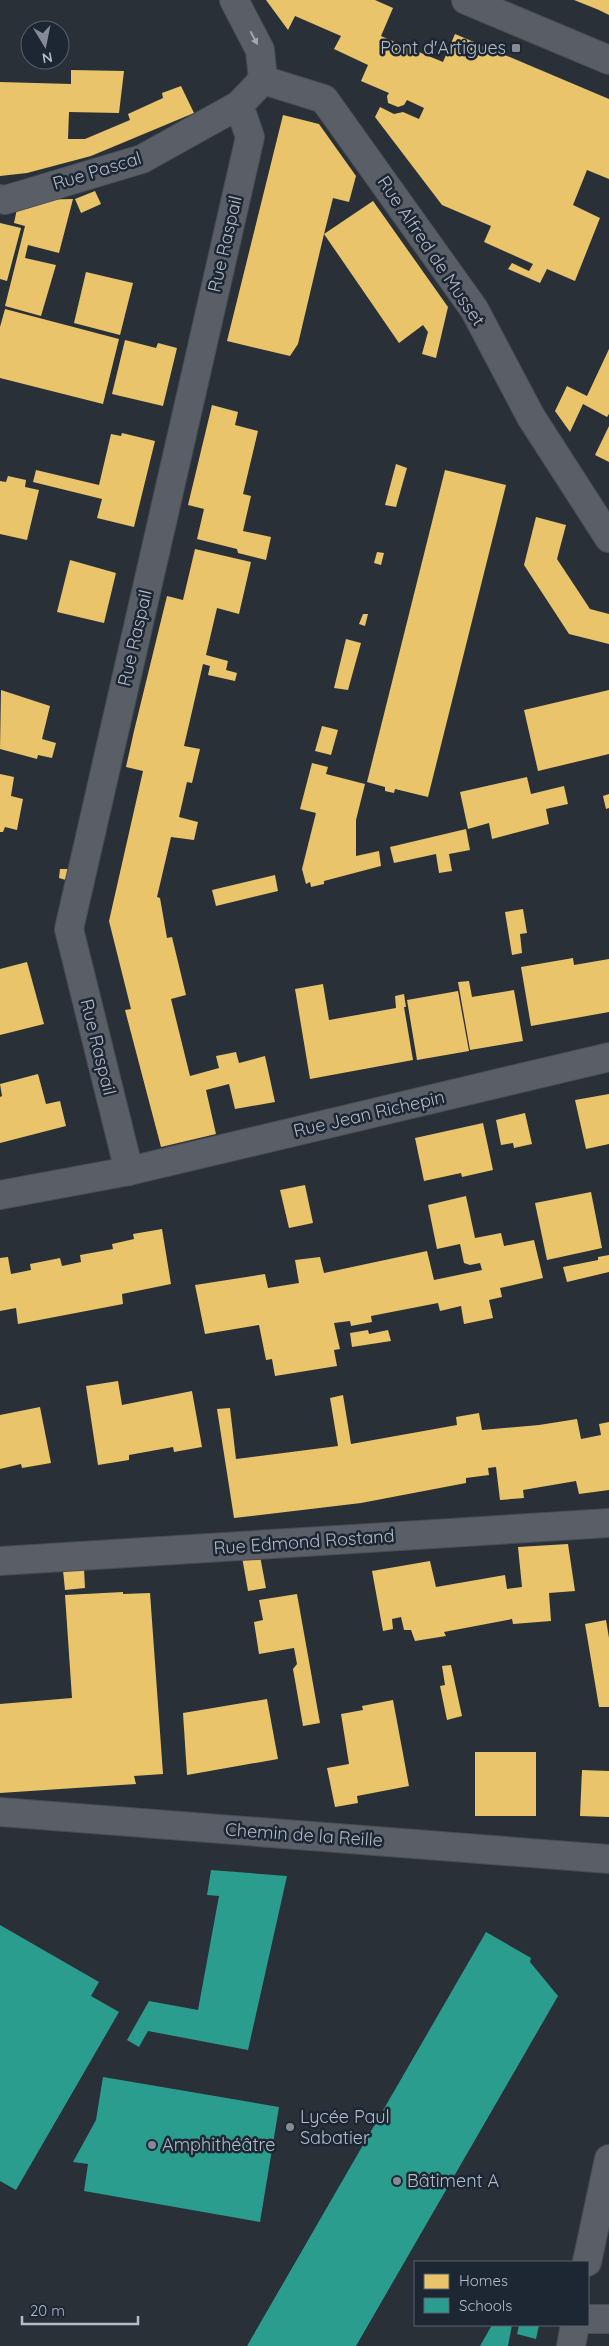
<svg xmlns="http://www.w3.org/2000/svg" width="609" height="2346" font-family="Quicksand,sans-serif">
	<style>
		.homes { fill: #e9c46a }
		.schools { fill: #2a9d8f }
		.lines { fill: none; stroke-linecap: round; stroke-linejoin: round }
		.minor-casing { stroke: #484c53; stroke-width: 30 }
		.tertiary-casing { stroke: #484c53; stroke-width: 30 }
		.secondary-casing { stroke: #484c53; stroke-width: 30 }
		.minor { stroke: #5a5e66; stroke-width: 28 }
		.tertiary { stroke: #5a5e66; stroke-width: 28 }
		.secondary { stroke: #595d64; stroke-width: 28 }
		.oneway { fill: #a2a9b5 }
		.poi-dot { fill: #848b96; stroke: #1d2633; stroke-width: 2 }
		.labels { text-anchor: middle; stroke-width: 5; stroke-linejoin: round; paint-order: stroke }
		.poi-label { font-size: 18px; fill: #b4bcc9; stroke: #1d2633; text-anchor: start }
		.street-label { font-size: 18px; fill: #b4bcc9; stroke: #1d2633 }
	</style>
	<rect width="100%" height="100%" fill="#2a3038"/>
	<g class="homes">
		<polygon points="266,0 375,0 393,8 381,36 397,43 443,62 455,34 609,99 609,179 587,170 573,205 600,218 575,281 547,269 540,283 508,269 512,263 529,271 533,264 484,242 491,226 442,205 375,117 380,107 394,114 403,112 419,119 424,108 407,100 404,105 398,107 388,103 387,96 389,93 361,81 368,65 334,49 341,36 295,16 288,30"/>
		<polygon points="574,0 609,0 609,15 599,10"/>
		<polygon points="71,70 124,71 119,113 69,112 68,139 85,139 130,120 128,114 163,98 162,93 181,86 194,113 91,156 27,173 0,176 0,82 71,84"/>
		<polygon points="283,115 319,124 356,176 349,202 333,198 324,234 373,201 448,307 436,358 422,354 428,332 423,325 399,343 324,234 298,344 290,356 227,341"/>
		<polygon points="95,191 101,204 81,213 75,199"/>
		<polygon points="73,199 59,253 28,245 25,258 56,265 41,316 5,306 25,226 14,223 17,209 30,208 32,200"/>
		<polygon points="0,223 21,228 7,281 0,279"/>
		<polygon points="86,272 133,283 120,335 74,323"/>
		<polygon points="5,309 119,339 103,404 0,378 0,327"/>
		<polygon points="125,340 156,348 158,343 177,348 163,406 112,394"/>
		<polygon points="609,349 609,414 607,417 583,404 570,432 555,411 567,386 587,396"/>
		<polygon points="212,405 238,412 235,425 258,431 243,494 251,496 243,531 271,537 266,560 238,553 237,549 197,539 204,509 188,505"/>
		<polygon points="609,426 609,462 595,455"/>
		<polygon points="122,433 155,441 134,527 97,518 102,499 33,482 36,470 99,485 111,434 121,436"/>
		<polygon points="396,464 407,468 396,507 385,505"/>
		<polygon points="445,470 506,485 428,797 395,789 394,793 385,791 385,787 367,782"/>
		<polygon points="8,476 26,480 25,487 39,490 27,540 0,534 0,481 6,482"/>
		<polygon points="536,517 566,525 557,559 590,609 609,614 609,644 569,634 524,565"/>
		<polygon points="195,549 251,562 239,614 217,608 206,655 228,661 226,670 237,673 235,681 208,675 210,666 203,664 184,746 200,749 192,783 187,782 179,817 198,822 194,840 171,837 157,897 160,898 167,938 172,937 186,995 171,999 190,1076 219,1068 216,1056 236,1052 239,1063 265,1056 275,1102 235,1109 229,1084 206,1090 216,1134 161,1147 125,1010 131,1009 109,921 143,771 126,767 134,731 167,596 183,600"/>
		<polygon points="377,552 384,553 381,565 374,563"/>
		<polygon points="70,560 116,573 104,623 57,612"/>
		<polygon points="363,614 368,614 365,626 359,624"/>
		<polygon points="346,639 361,643 348,690 334,688"/>
		<polygon points="1,690 50,706 42,739 56,743 52,758 38,755 37,759 0,749"/>
		<polygon points="609,690 609,754 538,771 524,710"/>
		<polygon points="322,726 338,730 331,755 315,751"/>
		<polygon points="312,763 328,767 326,774 365,784 356,820 356,856 379,851 381,866 324,881 324,884 311,887 310,882 306,884 302,869 316,813 300,809"/>
		<polygon points="0,774 14,777 11,796 23,799 17,830 5,827 3,832 0,832"/>
		<polygon points="527,777 531,794 564,786 568,804 546,809 549,824 492,839 489,823 468,829 460,792"/>
		<polygon points="609,794 609,808 606,809 603,796"/>
		<polygon points="466,829 470,850 449,854 452,871 439,873 436,854 394,863 390,847"/>
		<polygon points="60,869 68,869 66,880 59,878"/>
		<polygon points="275,875 278,891 216,906 212,890"/>
		<polygon points="523,909 527,933 520,934 522,953 512,955 505,912"/>
		<polygon points="573,958 574,965 609,959 609,1012 531,1026 521,967"/>
		<polygon points="27,962 44,1024 0,1035 0,969"/>
		<polygon points="469,981 472,997 514,990 523,1041 470,1050 458,982"/>
		<polygon points="323,984 329,1020 396,1008 395,996 404,994 406,1007 404,1007 413,1060 310,1079 295,989"/>
		<polygon points="458,991 469,1051 417,1060 407,1000"/>
		<polygon points="38,1074 46,1104 60,1101 66,1126 0,1143 0,1097 2,1096 0,1084"/>
		<polygon points="609,1094 609,1144 586,1149 575,1100"/>
		<polygon points="525,1113 532,1144 514,1148 513,1143 501,1145 496,1120"/>
		<polygon points="483,1123 493,1170 462,1177 461,1173 424,1181 415,1138"/>
		<polygon points="305,1185 313,1223 289,1228 280,1190"/>
		<polygon points="591,1192 602,1248 547,1260 535,1203"/>
		<polygon points="466,1196 475,1238 501,1233 504,1246 534,1240 543,1278 500,1288 502,1297 489,1300 493,1318 464,1324 461,1306 440,1311 438,1303 371,1316 372,1322 351,1326 350,1321 334,1323 340,1349 334,1350 337,1366 275,1376 272,1359 266,1360 259,1325 205,1334 195,1285 265,1274 268,1288 299,1283 295,1260 320,1257 324,1273 427,1251 434,1280 482,1270 480,1263 470,1265 464,1263 460,1244 437,1249 428,1205"/>
		<polygon points="162,1229 171,1284 122,1294 123,1304 18,1324 16,1308 0,1311 0,1258 8,1257 11,1274 31,1270 30,1264 60,1258 62,1266 81,1262 80,1255 113,1249 112,1244 134,1239 133,1234"/>
		<polygon points="609,1255 609,1272 567,1282 563,1267 598,1260 598,1257"/>
		<polygon points="368,1330 369,1334 388,1330 391,1341 352,1347 350,1333"/>
		<polygon points="118,1381 122,1405 192,1391 202,1447 174,1452 173,1447 129,1455 129,1460 98,1465 86,1386"/>
		<polygon points="343,1395 351,1444 457,1425 456,1417 479,1413 482,1430 539,1425 577,1419 581,1439 601,1435 599,1424 609,1422 609,1490 579,1494 576,1481 523,1490 524,1498 500,1500 496,1467 488,1468 489,1475 466,1478 466,1483 361,1503 234,1518 217,1409 230,1408 236,1459 338,1446 330,1398"/>
		<polygon points="40,1407 51,1463 22,1468 21,1464 0,1469 0,1415"/>
		<polygon points="568,1544 575,1591 549,1593 551,1621 513,1624 512,1619 444,1632 446,1636 415,1641 411,1630 404,1630 401,1617 392,1619 393,1629 383,1631 372,1571 430,1561 436,1587 505,1575 507,1589 522,1587 518,1547"/>
		<polygon points="260,1556 266,1588 248,1591 242,1557"/>
		<polygon points="84,1568 85,1588 65,1590 63,1570"/>
		<polygon points="123,1592 123,1594 150,1593 163,1774 134,1776 136,1784 0,1793 0,1704 72,1698 65,1595"/>
		<polygon points="297,1594 320,1723 303,1726 293,1669 297,1664 294,1648 259,1654 254,1622 263,1620 259,1600"/>
		<polygon points="606,1620 609,1638 609,1707 599,1707 585,1624"/>
		<polygon points="451,1665 462,1716 447,1720 440,1686 445,1685 442,1666"/>
		<polygon points="267,1699 278,1759 187,1775 183,1713"/>
		<polygon points="393,1700 409,1786 357,1796 358,1803 335,1807 327,1768 349,1764 341,1714 363,1710 362,1706"/>
		<rect x="475" y="1752" width="61" height="64"/>
		<polygon points="582,1770 609,1771 609,1817 580,1816"/>
	</g>
	<g class="schools">
		<polygon points="211,1870 287,1876 248,2050 148,2031 139,2047 127,2040 149,2001 198,2010 219,1896 207,1895"/>
		<polygon points="0,1925 99,1982 91,1996 119,2012 16,2190 0,2181"/>
		<polygon points="486,1932 531,1958 530,1962 558,1996 356,2346 247,2346"/>
		<polygon points="103,2077 279,2107 260,2222 84,2191 88,2164 73,2162 96,2120"/>
		<polygon points="492,2325 512,2325 508,2346 480,2346"/>
		<polygon points="519,2325 539,2325 536,2339 517,2334"/>
	</g>
	<g class="lines">
		<g class="minor-casing">
			<g id="minor">
				<polyline points="129,1171 69,929 250,137 239,105"/>
				<polyline points="0,1195 129,1171 609,1057"/>
				<polyline points="0,1561 609,1523"/>
				<polyline points="0,1812 609,1859"/>
				<polyline points="588,2319 609,2319"/>
			</g>
		</g>
		<g class="tertiary-casing">
			<g id="tertiary">
				<polyline points="234,0 260,50 263,80"/>
				<polyline points="263,80 324,99 474,309 531,417 609,538"/>
				<polyline points="0,199 5,200 142,159 239,105 263,80"/>
				<polyline points="587,2262 609,2159"/>
				<polyline points="571,2346 575,2325"/>
			</g>
		</g>
		<g class="secondary-casing">
			<polyline id="secondary" points="466,0 609,60"/>
		</g>
		<use href="#minor" class="minor"/>
		<use href="#tertiary" class="tertiary"/>
		<use href="#secondary" class="secondary"/>
	</g>
	<defs><path id="oneway-solid" d="M-6-.8H1V-3.2L6.5 0L1 3.2V.8H-6Z" transform="scale(1.25)"/></defs>
	<use class="oneway" href="#oneway-solid" transform="translate(254 38) rotate(62)"/>
	<g class="poi-dot">
		<rect x="511" y="43" width="10" height="10" rx="2.5"/>
		<circle cx="290" cy="2127" r="5"/>
		<circle cx="152" cy="2145" r="5"/>
		<circle cx="397" cy="2181" r="5"/>
	</g>
	<g class="labels">
		<g class="poi-label">
			<text x="506" y="54" text-anchor="end">Pont d'Artigues</text>
			<text x="300" y="2123">Lycée Paul<tspan x="300" dy="21">Sabatier</tspan></text>
			<text x="162" y="2151">Amphithéâtre</text>
			<text x="407" y="2187">Bâtiment A</text>
		</g>
		<g class="street-label">
			<text transform="translate(97 171) rotate(-17)" y="6">Rue Pascal</text>
			<text transform="translate(225 244) rotate(-77)" y="6">Rue Raspail</text>
			<text transform="translate(431 251) rotate(56)" y="6">Rue Alfred de Musset</text>
			<text transform="translate(135 638) rotate(-77)" y="6">Rue Raspail</text>
			<text transform="translate(98 1047) rotate(76)" y="6">Rue Raspail</text>
			<text transform="translate(369 1114) rotate(-13)" y="6">Rue Jean Richepin</text>
			<text transform="translate(304 1542) rotate(-4)" y="6">Rue Edmond Rostand</text>
			<text transform="translate(304 1835) rotate(4)" y="6">Chemin de la Reille</text>
		</g>
	</g>
	<rect x="414" y="2261" width="175" height="65" fill="#1d2633" stroke="#59626f"/>
	<rect x="424" y="2274" width="25" height="15" fill="#e9c46a" stroke="#59626f"/>
	<text x="459" y="2286" font-size="15" fill="#b4bcc9">Homes</text>
	<rect x="424" y="2298" width="25" height="15" fill="#2a9d8f" stroke="#59626f"/>
	<text x="459" y="2311" font-size="15" fill="#b4bcc9">Schools</text>
	<g transform="translate(45 45) rotate(170)"><circle r="24" fill="#1d2633" stroke="#59626f"/>
	<path d="M0-4L9 19L0 12L-9 19Z" fill="#848b96"/>
	<text y="-8" font-size="14" font-weight="bold" text-anchor="middle" fill="#b4bcc9">N</text>
	</g>
	<path d="M22 2316v8h116v-8" fill="none" stroke="#b4bcc9" stroke-width="2.5"/>
	<text x="30" y="2316" font-size="15" fill="#b4bcc9" stroke="#1d2633" stroke-width="4" paint-order="stroke">20 m</text>
</svg>
